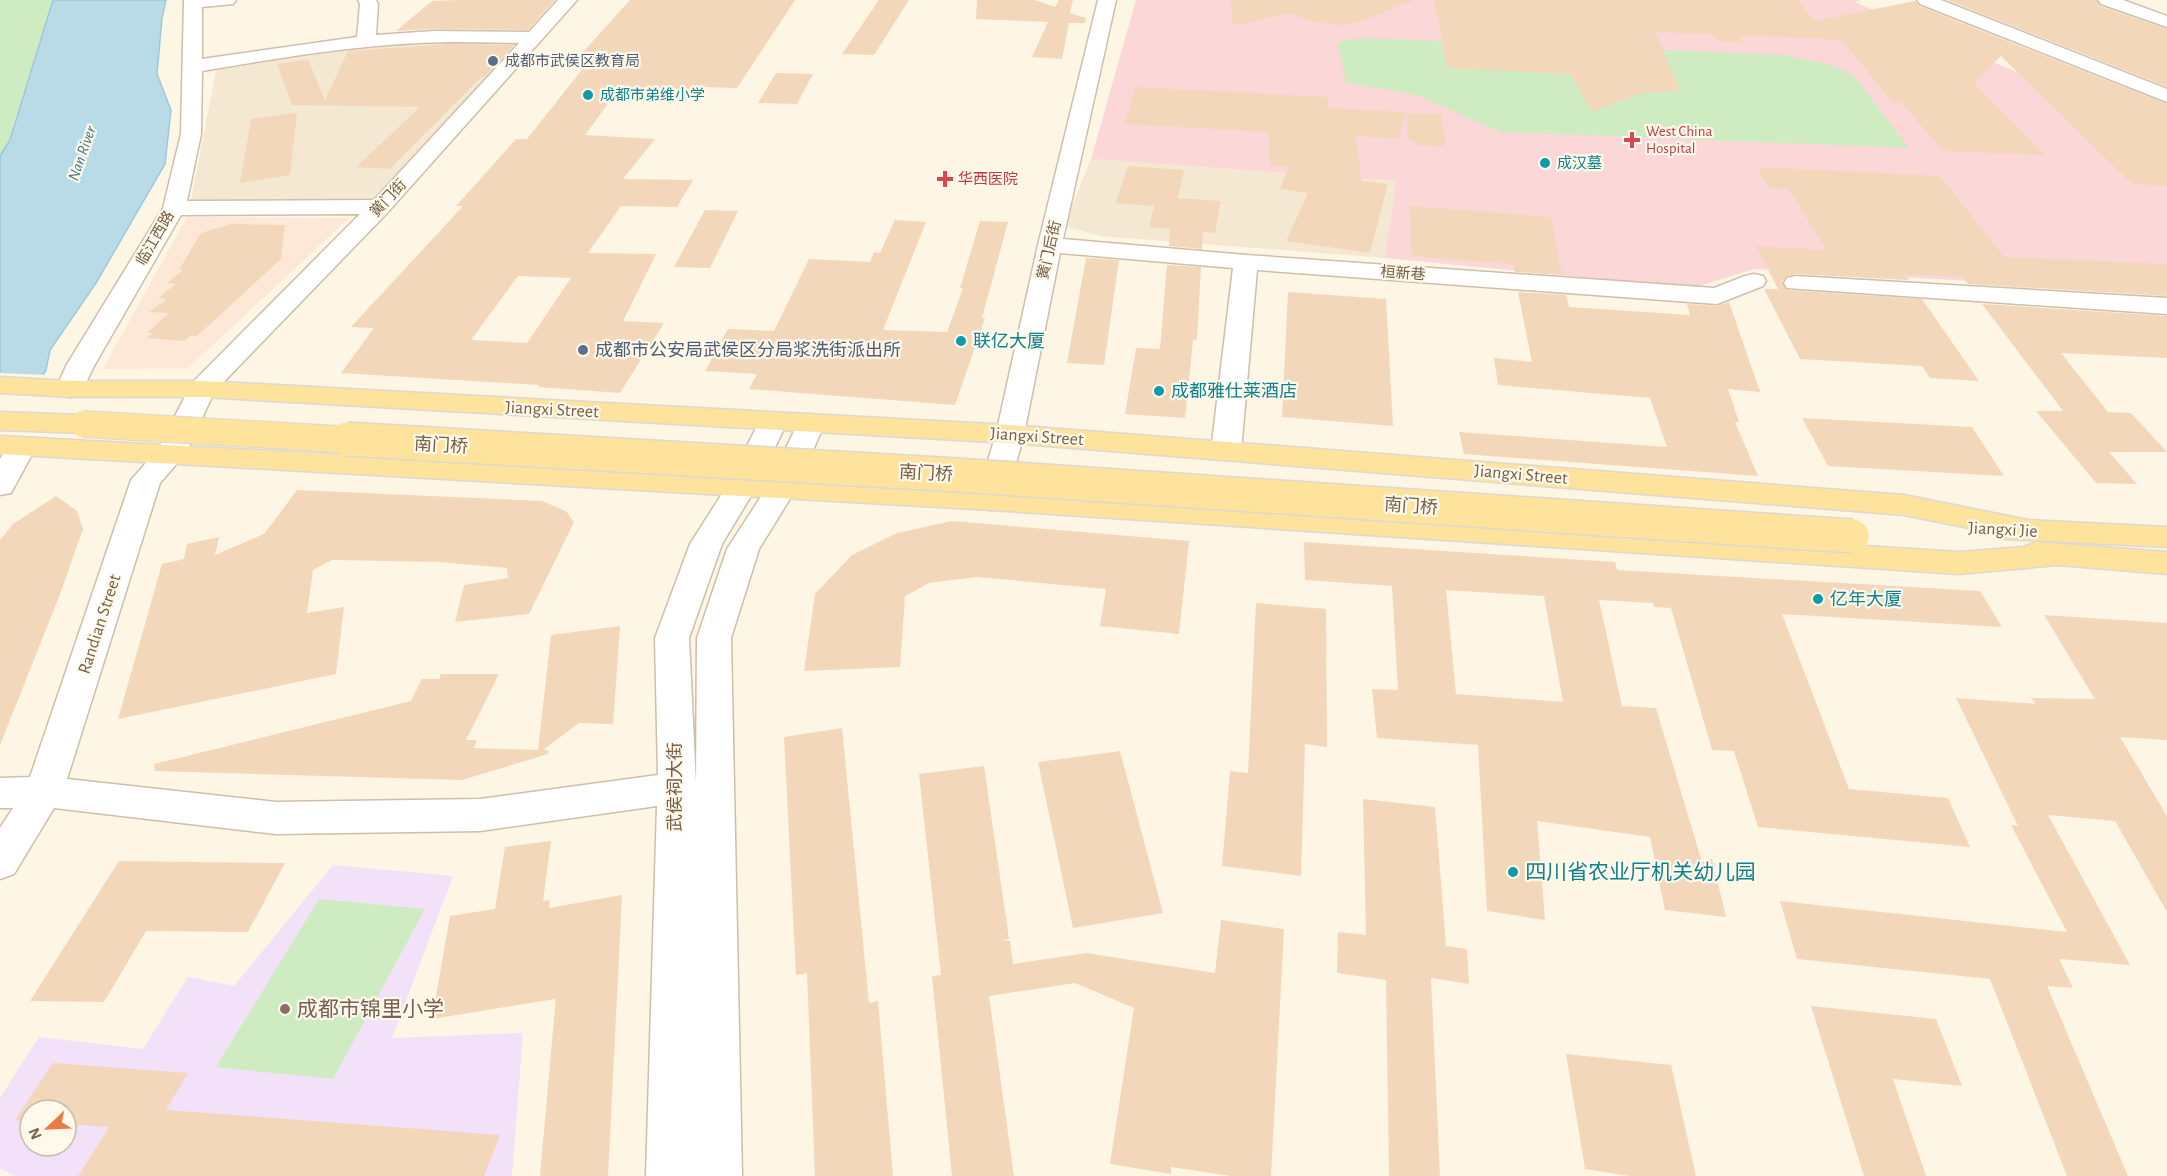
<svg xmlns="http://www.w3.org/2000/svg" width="2167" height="1176" font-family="'Alegreya Sans','Noto Sans SC',sans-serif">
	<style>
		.residential { fill: #f5e8d2 }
		.commercial { fill: #fde7d7 }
		.education { fill: #f3e1f9; fill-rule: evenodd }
		.medical { fill: #fbd7d7 }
		.green { fill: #ceebc2 }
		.water { fill: #b8dbe7; stroke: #9ec9d9; stroke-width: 1.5 }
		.pier { fill: #fdf6e4 }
		.building { fill: #f3d7bb; fill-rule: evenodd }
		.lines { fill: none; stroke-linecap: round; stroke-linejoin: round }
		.minor-casing { stroke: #cebeaa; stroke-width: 3 }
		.major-casing { stroke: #ded8d3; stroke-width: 3 }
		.minor { fill: #fff; fill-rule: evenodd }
		.major { fill: #fde39b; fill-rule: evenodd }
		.major-bridge-far1-casing { stroke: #ded8d3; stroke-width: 28; stroke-linecap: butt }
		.major-bridge-casing { stroke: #ded8d3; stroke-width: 36; stroke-linecap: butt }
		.major-bridge-far1 { stroke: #fde39b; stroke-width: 26 }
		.major-bridge { stroke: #fde39b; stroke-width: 33 }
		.service-dot { fill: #5c6f8a; stroke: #fff9eb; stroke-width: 2 }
		.culture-dot { fill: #0f9aa8; stroke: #fff9eb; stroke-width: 2 }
		.health-dot { fill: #e0444e; stroke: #fff9eb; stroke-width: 2 }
		.education-dot { fill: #8d6e63; stroke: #fff9eb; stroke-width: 2 }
		.labels { text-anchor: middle; stroke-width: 4.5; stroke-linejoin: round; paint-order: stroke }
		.far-service-label { font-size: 15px; fill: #4e5e75; stroke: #fff9eb; text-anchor: start }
		.far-culture-label { font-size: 15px; fill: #0d838f; stroke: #fff9eb; text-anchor: start }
		.far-health-label { font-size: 15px; fill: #be3a42; stroke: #fff9eb; text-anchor: start }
		.far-street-label { font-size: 15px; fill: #765e49; stroke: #fff9eb }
		.far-water-label { font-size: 16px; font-style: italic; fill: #42768a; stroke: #fff9eb }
		.culture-label { font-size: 18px; fill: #0d838f; stroke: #fff9eb; text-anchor: start }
		.service-label { font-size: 18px; fill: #4e5e75; stroke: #fff9eb; text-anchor: start }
		.street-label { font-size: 18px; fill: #765e49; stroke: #fff9eb }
		.near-culture-label { font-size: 21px; fill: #0d838f; stroke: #fff9eb; text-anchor: start }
		.near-education-label { font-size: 21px; fill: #785e54; stroke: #fff9eb; text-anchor: start }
	</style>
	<rect width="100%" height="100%" fill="#fdf6e4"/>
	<g class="residential">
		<polygon points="420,40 518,41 371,204 191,200 217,66 318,49"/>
		<polygon points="1091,159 1396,181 1385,258 1101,236 1064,226"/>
	</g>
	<polygon class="commercial" points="187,217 349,218 188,368 103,369"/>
	<path class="education" d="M333 865 453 876 392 1038 523 1033 512 1176H14L0 1168V1098L39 1037 143 1049 188 977 234 986ZM30 1110H66V1146H30Z"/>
	<polygon class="medical" points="1136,0 1862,0 1855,2 2046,85 2167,122 2167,292 1754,269 1693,288 1385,258 1396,181 1091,159"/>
	<g class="green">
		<polygon points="0,0 53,0 10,140 0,156"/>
		<path d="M1367 38 1784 55 1831 65 1853 75 1909 148 1502 132C1470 122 1442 102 1411 94 1390 89 1367 87 1346 83L1338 45 1344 40Z"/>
		<polygon points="319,899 425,909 333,1079 216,1067"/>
	</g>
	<polygon class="water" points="53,0 166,0 162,18 157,74 171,110 165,164 96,283 50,350 46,370 0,449 0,156 10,140"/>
	<polygon class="pier" points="0,373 47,375 0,452"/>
	<g class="building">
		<polygon points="458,0 555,0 528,30 434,29 396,31 432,1"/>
		<path d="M630 0H795L737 88 703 87 696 100 667 99 672 91 618 90 585 135 655 139 623 179 693 180 677 207 621 206 588 253 656 254 623 321 664 323 620 393 538 387 539 385 341 373 374 328 351 327 463 206H456L516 139H527L596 52H583ZM518 276 571 278 527 343 471 340Z"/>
		<polygon points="879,0 909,0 874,55 842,54"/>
		<polygon points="977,0 1035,0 1055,7 1059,0 1073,0 1070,13 1086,18 1085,23 1069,23 1062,59 1032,57 1048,22 976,19"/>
		<polygon points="1230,0 1412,0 1412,1 1361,21 1342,25 1314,22 1288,13 1248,23 1233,24"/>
		<polygon points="1434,0 1797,0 1815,21 1915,1 1919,6 2167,104 2167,186 2132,184 2001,56 1974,83 2044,155 1943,151 1902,103 1892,102 1842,40 1740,35 1743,43 1717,41 1711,34 1655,32 1680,90 1638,94 1592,112 1570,74 1447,68"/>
		<polygon points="1947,0 2096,0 2100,6 2167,29 2167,87"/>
		<polygon points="451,44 514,45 484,77 481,77 390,169 356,167 420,107 292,105 277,64 308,59 325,100 348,51"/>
		<polygon points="776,73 813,74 797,104 758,103"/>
		<polygon points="1135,87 1328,97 1328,108 1406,112 1399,139 1355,136 1362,181 1388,184 1370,253 1286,241 1308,193 1280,189 1289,166 1270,166 1268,132 1125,124"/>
		<polygon points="297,113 290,175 240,183 251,119"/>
		<polygon points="1407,113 1441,114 1446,147 1416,145 1414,140 1408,139"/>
		<polygon points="1128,166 1184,170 1178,198 1221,201 1215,233 1203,232 1202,249 1169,246 1170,229 1149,227 1154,206 1116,203"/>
		<polygon points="1757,167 1940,176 2004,257 2167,264 2167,296 1968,284 1962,277 1904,274 1909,280 1796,274 1787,276 1782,282 1787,290 1922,299 1979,381 1930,378 1922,366 1800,359 1764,289 1778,289 1756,246 1826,250 1789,189 1769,188"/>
		<polygon points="1410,206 1551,217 1562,275 1515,272 1513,264 1412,256"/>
		<polygon points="705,210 738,211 710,268 674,267"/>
		<polygon points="895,220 926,222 883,330 947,332 963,288 960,288 980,221 1008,222 982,318 985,318 955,405 749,389 757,374 705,371 728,329 774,331 809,259 870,262 874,252 880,253"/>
		<polygon points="231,224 285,225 281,259 197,336 190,336 184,341 147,338 153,333 147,333 169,313 149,312 167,299 158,298 176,284 167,283 183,270 179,270 201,233"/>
		<polygon points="1086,258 1119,260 1104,365 1067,363"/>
		<polygon points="1167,265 1201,267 1197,340 1193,340 1185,418 1125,414 1136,348 1160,349"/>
		<polygon points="1288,292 1386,299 1393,426 1282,417"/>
		<polygon points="1518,292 1566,295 1569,307 1690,315 1687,304 1717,306 1729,302 1760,392 1728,389 1739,422 1735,422 1758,476 1464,454 1459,432 1667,447 1650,398 1498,385 1494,358 1532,362"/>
		<polygon points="1982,304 2167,316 2167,358 2061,353 2108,412 2131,413 2167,452 2109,452 2137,484 2096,483 2036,411 2063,411"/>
		<polygon points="1802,418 1972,427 2004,476 1828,466"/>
		<polygon points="297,490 542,501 566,511 574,522 529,614 455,622 464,585 508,578 507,568 439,562 332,560 313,570 307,613 344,607 336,674 118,719 162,564 184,559 187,544 219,537 215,555 259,536 265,533"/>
		<polygon points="56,496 77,511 83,529 60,594 0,745 0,540 13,524"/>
		<polygon points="952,521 1189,541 1179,634 1100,626 1106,589 977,577 929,583 905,596 900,667 804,671 815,594 852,555 897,533"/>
		<path d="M1304 542 1615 562 1617 570 1980 591 2002 627 1782 614 1849 789 1948 798 1970 847 1758 827 1734 751 1712 750 1671 608 1654 607 1653 603 1599 600 1622 706 1656 708 1702 862 1712 859 1726 917 1665 910 1650 837 1537 821 1545 920 1487 911 1478 745 1377 738 1372 689 1398 690 1392 586 1305 580ZM1446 590 1544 596 1563 702 1456 694Z"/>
		<polygon points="1256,603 1326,609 1327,747 1305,744 1301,876 1222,866 1230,771 1248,773"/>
		<polygon points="2044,615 2167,623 2167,740 2120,737 2167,816 2167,912 2115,821 2048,815 2130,965 2059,959 2073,988 2047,986 2128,1176 2067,1176 1990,979 1797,959 1780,901 2067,932 2011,825 2018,826 1956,698 2036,704 2031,698 2095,699"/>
		<polygon points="620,626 613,724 579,723 543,750 548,750 548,754 462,780 155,771 154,764 411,701 422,679 439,679 441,674 499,674 466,740 477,740 474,748 538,750 551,635"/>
		<polygon points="842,728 869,1003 878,1001 893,1176 815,1176 807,973 796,975 784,737"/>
		<polygon points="1120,751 1163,913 1073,928 1038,762"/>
		<polygon points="984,766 1009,939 1001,940 1010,941 1013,964 1086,953 1215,973 1221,920 1284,929 1271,1176 1231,1176 1171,1167 1171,1174 1110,1164 1134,1008 1075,983 989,996 1014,1176 952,1176 932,976 941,975 919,774"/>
		<polygon points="1363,799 1435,807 1446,946 1467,949 1469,984 1431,978 1440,1176 1389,1176 1386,980 1337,973 1338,932 1366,935"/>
		<polygon points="551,841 543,901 550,900 549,908 622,895 608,1176 540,1176 556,996 555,999 432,1019 450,916 495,909 505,847"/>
		<polygon points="119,861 285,863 248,932 146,931 104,1002 30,1001"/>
		<polygon points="1811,1006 1936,1019 1962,1086 1893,1079 1926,1176 1864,1176"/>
		<polygon points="1566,1054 1671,1065 1696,1176 1629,1176 1585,1169"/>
		<polygon points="53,1063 188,1073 166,1110 500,1135 484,1176 78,1176 109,1127 66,1124 66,1110 30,1110 30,1121 15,1120"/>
	</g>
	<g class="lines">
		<g class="minor-casing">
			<g id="minor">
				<path d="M184 0H236L233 4 202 7V59L357 37 360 4 358 0H376L378 4 376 35 434 31 529 32 558 0H577L388 212 214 392 186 453 160 483 67 779 276 802 480 799 658 775 655 638 690 544 727 486 759 422 763 416 773 413 783 416 787 422 757 486 722 544 689 638 696 784 697 638 727 549 766 489 801 417 811 414 821 417 825 423 796 489 759 549 731 638 742 1176H646L657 806 480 831 276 834 54 808 14 874 0 879V828L13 808H0V778L30 777 131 480 158 449 192 383 360 214 181 215 94 366 80 395 70 397 60 395 56 389 66 366 163 208 181 134ZM451 42 519 43 374 200 187 201 201 134 202 71C284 57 367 43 451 42Z"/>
				<polygon points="1098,0 1116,0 1063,239 1246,255 1714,288 1745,276 1754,274 1763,276 1766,281 1763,286 1717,304 1257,270 1241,451 1236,457 1226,460 1216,457 1211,451 1233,268 1060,253 1024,434 1006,500 1002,507 991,510 980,507 976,500 996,434 1038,245"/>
				<polygon points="1917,0 1941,0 2167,89 2167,102 1920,4"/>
				<polygon points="2098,0 2123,0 2167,16 2167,27 2101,4"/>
				<polygon points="1796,276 2167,298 2167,314 1787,288 1784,283 1787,278"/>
				<polygon points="21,438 31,441 36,447 11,493 0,495 0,459 11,441"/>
			</g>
		</g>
		<g class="major-casing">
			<g id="major">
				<polygon points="0,377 70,381 202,381 1010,425 1904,495 2028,520 2167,527 2167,547 2007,539 1996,536 1994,533 1904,515 1010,443 202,397 70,397 0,393"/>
				<polygon points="0,412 83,415 93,418 97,424 93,430 83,433 0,430"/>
				<polygon points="0,436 991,490 1959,552 2024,547 2036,542 2167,552 2167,574 2058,565 1959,574 991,510 0,454"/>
			</g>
		</g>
		<use href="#minor" class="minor"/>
		<use href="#major" class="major"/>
		<g class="major-bridge-far1-casing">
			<polyline id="major-bridge-far1" points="83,424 372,441"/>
		</g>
		<g class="major-bridge-casing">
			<polyline id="major-bridge" points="347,439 957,475 1852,536"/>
		</g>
		<use href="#major-bridge-far1" class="major-bridge-far1"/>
		<use href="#major-bridge" class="major-bridge"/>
	</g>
	<g class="service-dot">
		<circle cx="493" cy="61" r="6"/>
		<circle cx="583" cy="350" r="6"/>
	</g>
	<g class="culture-dot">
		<circle cx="588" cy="95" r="6"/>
		<circle cx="1545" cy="163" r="6"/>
		<circle cx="961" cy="341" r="6"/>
		<circle cx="1159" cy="391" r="6"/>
		<circle cx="1818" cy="599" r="6"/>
		<circle cx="1513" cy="872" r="6"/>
	</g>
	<g class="health-dot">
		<path d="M1629 131h6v6h6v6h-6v6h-6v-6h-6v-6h6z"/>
		<path d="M942 170h6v6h6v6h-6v6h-6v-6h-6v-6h6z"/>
	</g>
	<circle class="education-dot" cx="285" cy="1009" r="6"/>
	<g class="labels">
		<g class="far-service-label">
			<text x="505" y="66">成都市武侯区教育局</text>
		</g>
		<g class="far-culture-label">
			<text x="600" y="100">成都市弟维小学</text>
			<text x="1557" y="168">成汉墓</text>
		</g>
		<g class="far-health-label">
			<text x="1646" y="136">West China<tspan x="1646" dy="17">Hospital</tspan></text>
			<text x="958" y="184">华西医院</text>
		</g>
		<g class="far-street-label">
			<text transform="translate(388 198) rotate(-47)" y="5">黉门街</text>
			<text transform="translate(155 238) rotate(-60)" y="5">临江西路</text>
			<text transform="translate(1049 250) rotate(-77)" y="5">黉门后街</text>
			<text transform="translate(1403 273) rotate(4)" y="5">桓新巷</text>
		</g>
		<g class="far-water-label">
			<text transform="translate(81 153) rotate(-71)" y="6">Nan River</text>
		</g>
		<g class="culture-label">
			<text x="973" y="347">联亿大厦</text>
			<text x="1171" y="397">成都雅仕莱酒店</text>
			<text x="1830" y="605">亿年大厦</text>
		</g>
		<g class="service-label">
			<text x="595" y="356">成都市公安局武侯区分局浆洗街派出所</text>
		</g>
		<g class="street-label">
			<text transform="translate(552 409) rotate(3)" y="6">Jiangxi Street</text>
			<text transform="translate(1037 436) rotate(4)" y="6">Jiangxi Street</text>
			<text transform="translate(441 445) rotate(3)" y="6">南门桥</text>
			<text transform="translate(926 473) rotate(3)" y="6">南门桥</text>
			<text transform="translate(1521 474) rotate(5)" y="6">Jiangxi Street</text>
			<text transform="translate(1411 506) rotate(4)" y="6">南门桥</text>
			<text transform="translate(2003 529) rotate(3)" y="6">Jiangxi Jie</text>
			<text transform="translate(99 624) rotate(-72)" y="6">Randian Street</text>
			<text transform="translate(675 787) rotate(-90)" y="6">武侯祠大街</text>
		</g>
		<g class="near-culture-label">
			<text x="1525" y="879">四川省农业厅机关幼儿园</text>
		</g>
		<g class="near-education-label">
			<text x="297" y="1016">成都市锦里小学</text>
		</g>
	</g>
	<g transform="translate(48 1128) rotate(247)"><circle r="28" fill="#fff9eb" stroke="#c8bbaa" stroke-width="1.5"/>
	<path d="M0-4.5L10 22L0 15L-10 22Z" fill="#e97c46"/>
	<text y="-9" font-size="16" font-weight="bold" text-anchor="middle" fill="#765e49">N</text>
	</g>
</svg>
